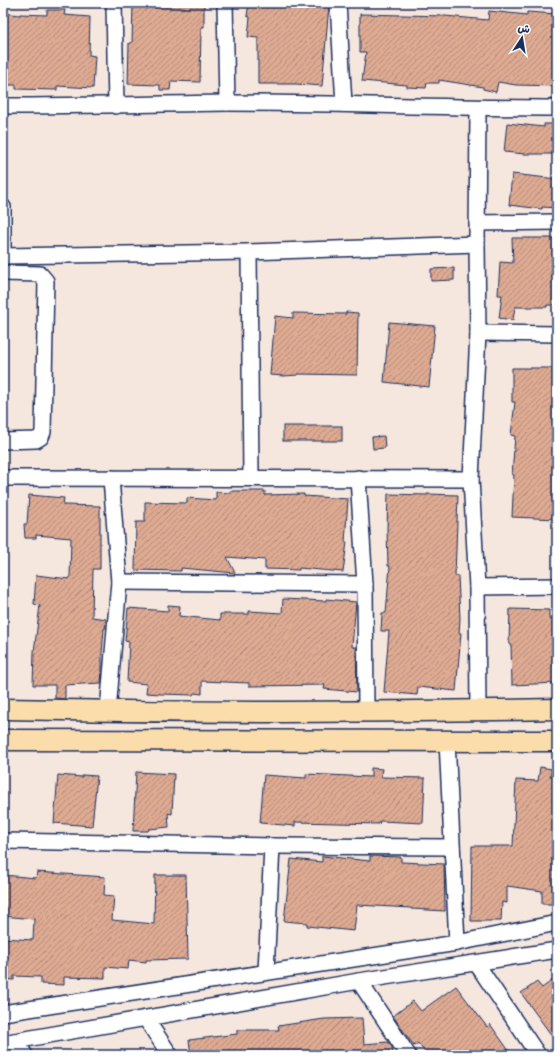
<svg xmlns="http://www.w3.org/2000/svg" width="560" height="1058" font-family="'Architects Daughter','Playpen Sans Arabic',sans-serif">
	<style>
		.building { fill: url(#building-hatch); stroke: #1b2f5e }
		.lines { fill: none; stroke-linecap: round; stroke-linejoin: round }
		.minor-casing { stroke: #1b2f5e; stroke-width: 18 }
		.major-casing { stroke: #1b2f5e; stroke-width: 23 }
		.minor { stroke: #fff; stroke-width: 15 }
		.major { stroke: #fbddab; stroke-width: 20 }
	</style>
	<defs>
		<pattern id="building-hatch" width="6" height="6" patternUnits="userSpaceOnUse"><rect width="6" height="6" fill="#deaa92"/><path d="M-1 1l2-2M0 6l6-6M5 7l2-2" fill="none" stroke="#b38b7a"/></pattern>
	</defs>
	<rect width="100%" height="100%" fill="#f5e6de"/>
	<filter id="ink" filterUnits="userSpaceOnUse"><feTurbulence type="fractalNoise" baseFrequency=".025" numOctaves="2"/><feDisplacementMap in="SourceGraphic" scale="8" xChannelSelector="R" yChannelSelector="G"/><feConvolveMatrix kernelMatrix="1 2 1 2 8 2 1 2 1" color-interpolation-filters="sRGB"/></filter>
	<g filter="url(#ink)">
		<g class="building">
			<polygon points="133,3 204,4 204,27 201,27 200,82 171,81 170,90 160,90 160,85 128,84 129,43 132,43"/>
			<polygon points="249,3 313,3 329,5 322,86 296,84 258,84 258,38 248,37 250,17 247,16"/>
			<polygon points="47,10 65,10 64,15 90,17 89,55 95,56 93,88 57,86 57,90 16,89 16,85 3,85 3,13 20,15 20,14 47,15"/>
			<polygon points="489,11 527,15 527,12 557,14 554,63 557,63 557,86 516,85 498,82 496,92 483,89 483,87 439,80 439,83 427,83 426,88 407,87 407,85 362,81 366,52 360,52 360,14 445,16 488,20"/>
			<polygon points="507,123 544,127 544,124 557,124 557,154 525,154 504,152"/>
			<polygon points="512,174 557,179 557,208 542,207 542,209 509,205"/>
			<polygon points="512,238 557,238 557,305 547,305 547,307 515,307 513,320 499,318 502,295 498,295 500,262 513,263"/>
			<polygon points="454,268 454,280 431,281 431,269"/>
			<polygon points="346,312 358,313 357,375 298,374 298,375 284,376 270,375 275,316 293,318 293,313 346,314"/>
			<polygon points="389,322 435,326 429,387 384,382"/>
			<polygon points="512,368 557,368 557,519 512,517 514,475 512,475 515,436 511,435 515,402 512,402"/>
			<rect x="283" y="426" width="59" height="15"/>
			<polygon points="384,436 385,448 373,449 372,437"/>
			<polygon points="230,491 265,491 265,495 304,494 304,496 348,499 345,542 347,542 343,572 299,568 299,570 265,569 265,560 227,557 235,573 181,568 181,571 135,570 136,522 145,522 145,502 187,503 187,498 216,500 216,492 230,493"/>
			<polygon points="388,494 427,495 427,494 458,495 455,576 458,576 460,619 459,633 461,633 456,691 418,687 417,695 384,692 389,631 381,631 382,613 386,613 390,566 388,566 387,529"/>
			<polygon points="29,495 64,498 63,505 100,506 100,569 93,569 92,617 106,619 105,629 104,629 102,653 102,670 101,683 65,685 65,699 55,698 55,685 33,685 34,652 40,605 34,604 36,575 69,579 70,577 71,538 36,535 36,538 25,538 24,524 27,524"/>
			<polygon points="283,599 326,601 326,599 356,602 352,647 356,647 357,692 324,689 325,685 249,686 249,683 202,681 202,694 194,693 193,695 161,694 146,693 147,684 127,682 129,642 125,641 128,608 168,611 168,605 180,606 179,616 220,620 220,614 249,614 249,611 282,613"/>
			<polygon points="510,609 549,610 549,619 557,620 557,683 512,685 511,644 509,644"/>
			<polygon points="540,767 552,769 550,776 557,776 557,898 553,898 553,904 542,904 542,891 507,886 507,903 502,902 501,921 471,921 472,846 513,846 516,780 538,781"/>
			<polygon points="371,768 382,769 381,777 425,778 423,823 380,821 379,824 295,822 295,826 260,823 264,775 306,778 306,774 371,777"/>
			<polygon points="136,772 174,774 172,814 168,813 169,827 149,829 148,831 133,831"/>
			<polygon points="58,775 82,777 82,775 97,776 92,826 54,823"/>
			<polygon points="322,856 370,861 370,856 401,857 401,862 444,864 445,911 411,909 411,908 357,905 354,931 307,926 307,923 284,921 291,859 322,862"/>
			<polygon points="37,872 105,877 104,895 114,896 112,920 154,924 155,875 186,875 188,959 146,960 146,962 129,960 128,969 105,967 105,978 64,977 64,985 41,984 41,977 14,976 14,980 3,979 3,938 33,940 34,919 3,916 3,875 36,878"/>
			<polygon points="557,977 557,1043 521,993 537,982 542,988"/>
			<polygon points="456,986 487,1027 490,1024 512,1055 427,1055 418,1043 414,1046 393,1016 413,1001 421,1011"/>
			<polygon points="362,1018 364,1044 388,1042 392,1047 393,1055 275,1055 275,1053 231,1053 231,1055 191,1055 189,1040 237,1034 237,1030 279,1030 278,1026 324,1019"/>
		</g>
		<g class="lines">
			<g class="minor-casing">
				<g id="minor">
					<polyline points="114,3 116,106"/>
					<polyline points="225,3 227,103"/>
					<polyline points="338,3 344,104"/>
					<path d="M3 106C78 106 152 104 227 103 337 103 447 108 557 108"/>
					<polyline points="478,108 477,244 478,333 471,479 477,587 478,710"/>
					<polyline points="3,207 3,250"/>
					<polyline points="477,223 557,222"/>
					<polyline points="249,252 251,478"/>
					<polyline points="3,256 249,252 477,244"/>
					<polyline points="3,273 40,274 46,281 43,432 41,437 36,440 3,441"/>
					<polyline points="478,333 557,334"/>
					<polyline points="3,478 471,479"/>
					<polyline points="358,478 365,584 366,711"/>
					<polyline points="119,582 365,584"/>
					<polyline points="477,587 557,586"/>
					<polyline points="108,711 119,582 111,478"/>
					<polyline points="447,741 457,943"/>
					<polyline points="3,841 272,846 452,847"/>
					<polyline points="476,963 538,1055"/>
					<polyline points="266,972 272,846"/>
					<polyline points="359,981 408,1055"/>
					<polyline points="3,1013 457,943 557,923"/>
					<polyline points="146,1019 170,1055"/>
					<polyline points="15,1041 25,1055"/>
					<polyline points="3,1043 359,981 557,950"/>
				</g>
			</g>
			<g class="major-casing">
				<g id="major">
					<path d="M3 709C188 713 372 713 557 709"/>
					<polyline points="3,740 557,741"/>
				</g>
			</g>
			<use href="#minor" class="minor"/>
			<use href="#major" class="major"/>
		</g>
	</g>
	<rect width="560" height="1058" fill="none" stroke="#fff" stroke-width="16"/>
	<rect x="8" y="8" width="544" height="1042" fill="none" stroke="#1b2f5e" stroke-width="1.5" filter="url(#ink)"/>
	<g transform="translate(522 38) rotate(12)" stroke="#ffffff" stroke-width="3" paint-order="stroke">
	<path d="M0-3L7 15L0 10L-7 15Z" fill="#1b2f5e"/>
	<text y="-6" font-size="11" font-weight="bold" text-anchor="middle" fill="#1b2f5e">ش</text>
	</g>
</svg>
